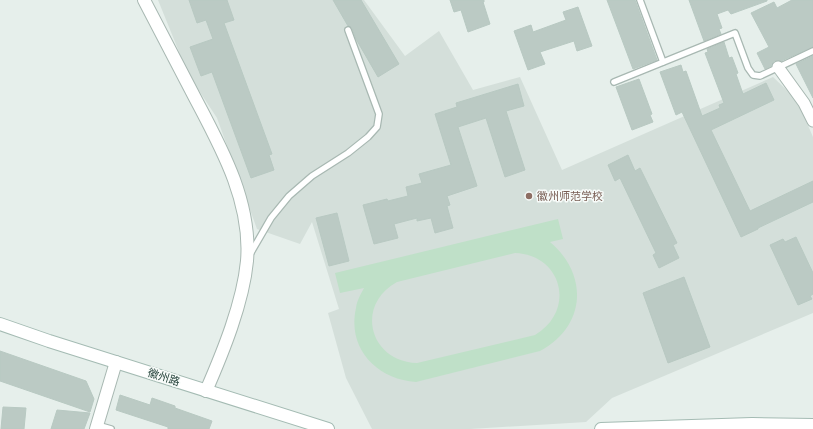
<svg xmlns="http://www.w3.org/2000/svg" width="813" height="429" font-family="'PT Sans Narrow','Noto Sans SC',sans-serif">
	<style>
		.built { fill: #d4dfda }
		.green { fill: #bfe0c8; fill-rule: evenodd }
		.building { fill: #bbcac4; stroke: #b8c9c2 }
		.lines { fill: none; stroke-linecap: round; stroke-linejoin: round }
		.service-casing { stroke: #a8b8b2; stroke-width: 8 }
		.minor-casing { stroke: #a8b8b2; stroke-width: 13 }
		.tertiary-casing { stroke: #a8b8b2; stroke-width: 14 }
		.secondary-casing { stroke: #a4bbb3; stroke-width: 14 }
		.service { stroke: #fff; stroke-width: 5.5 }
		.minor { stroke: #fff; stroke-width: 11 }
		.tertiary { stroke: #fff; stroke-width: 12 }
		.secondary { stroke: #fff; stroke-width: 12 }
		.education-dot { fill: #8d6e63; stroke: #f7fbf9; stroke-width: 1.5 }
		.labels { text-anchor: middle; stroke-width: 3; stroke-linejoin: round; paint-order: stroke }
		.education-label { font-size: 11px; fill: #785e54; stroke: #f7fbf9; text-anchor: start }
		.street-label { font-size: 11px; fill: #24423a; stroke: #f7fbf9 }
	</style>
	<rect width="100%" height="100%" fill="#e6efeb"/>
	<polygon class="built" points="158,0 364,0 405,56 439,31 473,90 520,77 562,170 773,77 797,100 813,137 813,313 612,398 586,422 470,429 372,429 346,378 328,313 339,309 312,222 300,244 257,229 217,118 188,74"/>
	<path class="green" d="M558 219 563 239 550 242C589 275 586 326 540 351L416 382C376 379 347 348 356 308 357 300 361 294 364 288L340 293 335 273ZM515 253C563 255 576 311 535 335L417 363C369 361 355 305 397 282Z"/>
	<g class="building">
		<polygon points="189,0 227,0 234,20 224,23 272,154 269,155 274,170 251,178 212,72 201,76 190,47 213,39 206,20 197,23"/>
		<polygon points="333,0 361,0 399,64 378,77 356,39 352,28 348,26"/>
		<polygon points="450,0 484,0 484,2 483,2 490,24 468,32 461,10 454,12"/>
		<polygon points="607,0 635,0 657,60 633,69"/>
		<polygon points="689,0 767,0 767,1 731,14 728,10 717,14 722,28 719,29 721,34 704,41"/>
		<polygon points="792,0 813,0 813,47 781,61 774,61 771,66 765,69 757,53 769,47 751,13 774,2 777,8"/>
		<polygon points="578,7 592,46 577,51 574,41 540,52 545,64 528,70 514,31 531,25 533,32 566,20 563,12"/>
		<polygon points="724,42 729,58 732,57 738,73 736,74 743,94 766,83 774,100 711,130 750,211 813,181 813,202 758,228 758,229 741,237 682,112 676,115 660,72 681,65 683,72 686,71 702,116 720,108 719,105 724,103 705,53 708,52 707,49"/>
		<polygon points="813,56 813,98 796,64"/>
		<polygon points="639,79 652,114 650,115 653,122 632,130 616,87"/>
		<polygon points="518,84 524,106 506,111 525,170 505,177 486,118 458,127 477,186 447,196 450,205 447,206 453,228 435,233 431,218 417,221 417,218 394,224 398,238 374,244 363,205 387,199 388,201 408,196 406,187 422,183 419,174 451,165 435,114 457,107 456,103"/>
		<polygon points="628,155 635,171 640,168 677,243 673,245 679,258 659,268 653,255 656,253 620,178 615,181 608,165"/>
		<polygon points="337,213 349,261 329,266 316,218"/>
		<polygon points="796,237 813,273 813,294 810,296 812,299 798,305 770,245 783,239 785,242"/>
		<polygon points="684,277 710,347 668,363 643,293"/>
		<polygon points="0,351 86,381 94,399 90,412 0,381"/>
		<polygon points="120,395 150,405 152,398 175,406 175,408 212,421 209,429 168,429 168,427 116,410"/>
		<polygon points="3,407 26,408 24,429 1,429"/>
		<polygon points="57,410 90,413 84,429 51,429"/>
	</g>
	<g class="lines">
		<g class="service-casing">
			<g id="service">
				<polyline points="640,0 663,62"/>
				<polyline points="614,82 735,33 748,68 753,75 760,76 813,51"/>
				<polyline points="249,256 271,218 289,196 312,176 348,153 368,137 377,127 379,114 348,30"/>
				<polyline points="97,425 111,429"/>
			</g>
		</g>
		<g class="minor-casing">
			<polyline id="minor" points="778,67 804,103 813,121"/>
		</g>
		<g class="tertiary-casing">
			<g id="tertiary">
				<path d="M144 0C161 32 177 64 194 96 221 147 252 202 247 261 243 303 223 352 206 391"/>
				<polyline points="96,429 116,362"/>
			</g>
		</g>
		<g class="secondary-casing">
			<g id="secondary">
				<polyline points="0,324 49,341 328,429"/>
				<polyline points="601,429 752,424 813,425"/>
			</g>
		</g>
		<use href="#service" class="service"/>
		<use href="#minor" class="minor"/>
		<use href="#tertiary" class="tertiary"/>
		<use href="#secondary" class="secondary"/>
	</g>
	<circle class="education-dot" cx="529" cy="196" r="4"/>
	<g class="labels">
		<g class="education-label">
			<text x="537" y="200">徽州师范学校</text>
		</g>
		<g class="street-label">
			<text transform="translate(164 377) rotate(18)" y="4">徽州路</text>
		</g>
	</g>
</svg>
